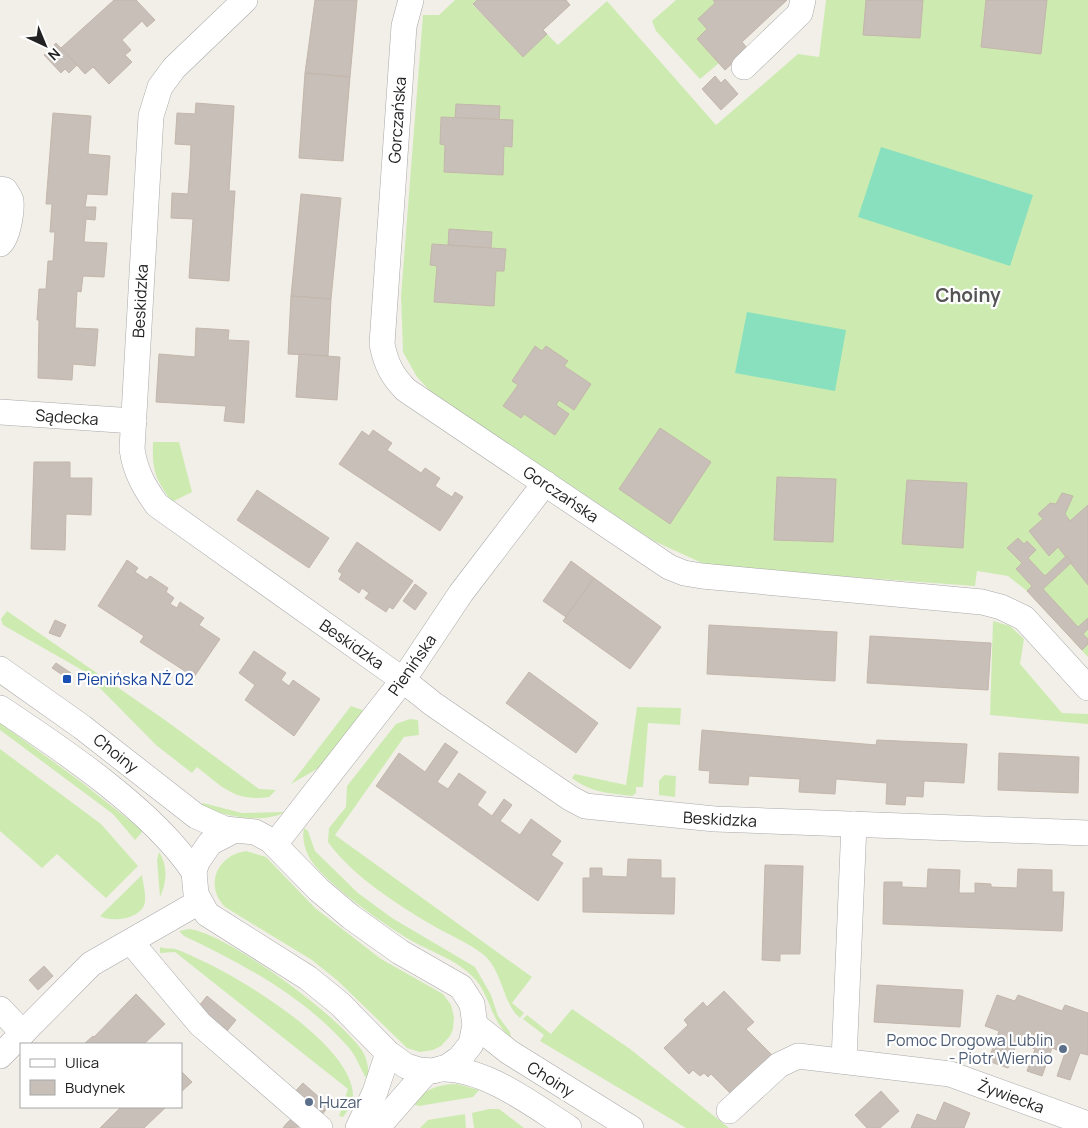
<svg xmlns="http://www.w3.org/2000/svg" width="1088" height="1128" font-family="Manrope,sans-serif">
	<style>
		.grass { fill: #cdebb0 }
		.pitch { fill: #88e0be }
		.building { fill: #c7bfb8; stroke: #c4b6ab }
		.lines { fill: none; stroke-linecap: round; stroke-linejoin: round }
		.minor-casing { stroke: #a9a9a9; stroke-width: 26 }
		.minor { stroke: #fff; stroke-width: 25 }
		.transit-dot { fill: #1a4fb4; stroke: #fff; stroke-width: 2 }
		.service-dot { fill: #5c6f8a; stroke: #fff; stroke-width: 2 }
		.labels { text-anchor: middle; stroke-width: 4.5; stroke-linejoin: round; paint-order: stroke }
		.street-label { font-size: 16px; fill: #222; stroke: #fff }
		.transit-label { font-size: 16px; fill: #164399; stroke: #fff; text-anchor: start }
		.service-label { font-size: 16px; fill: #4e5e75; stroke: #fff; text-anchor: end }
		.quarter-label { font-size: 19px; font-weight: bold; fill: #555; stroke: #fff }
	</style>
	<rect width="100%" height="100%" fill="#f2efe9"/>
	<g class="grass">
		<polygon points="455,0 477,0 473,5 523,57 547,34 558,45 607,1 716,125 798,54 819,57 826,0 1088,0 1088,657 1027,591 1008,576 977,571 975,586 740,569 702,563 654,541 432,393 417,377 403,352 401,296 423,15 439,15"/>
		<polygon points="676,0 713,0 715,3 707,29 697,39 719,63 700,79 656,31 652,21"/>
		<path d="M153 442H179L192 492 172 502C155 479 152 470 153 442Z"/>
		<path d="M7 611 165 720 259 789 276 790 269 797C235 802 222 787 197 767L192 773 156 745 82 670 3 625 1 619Z"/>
		<polygon points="993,621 1010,626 1024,639 1020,664 1062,713 1088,714 1088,724 990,715"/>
		<polygon points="351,706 365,711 322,766 291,784"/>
		<path d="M637 707 681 708 680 725 648 723 643 787H636V793L632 796C608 793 592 793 572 778L575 774 626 785Z"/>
		<path d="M410 719 418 720 419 735 404 737 335 835 532 977 512 1003 524 1013 520 1018C504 1006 502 971 485 956 472 945 454 937 439 929 401 907 354 878 328 842L329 828 346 807 347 786 396 724Z"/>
		<polygon points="0,723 80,781 143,831 135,840 113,814 0,730"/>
		<polygon points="0,749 101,824 138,866 106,898 57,854 42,868 0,831"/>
		<polygon points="664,775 676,776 675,797 659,795 659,781"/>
		<path d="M203 803 242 813 285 812C261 825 224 815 200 807Z"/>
		<path d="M304 828 308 831 315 851 358 893 392 918 475 967 491 995 498 1016 510 1032 511 1038C489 1020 491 993 471 975 456 960 430 951 412 941 386 926 323 882 309 857 304 847 302 838 304 828Z"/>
		<path d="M246 851 266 857 315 908 381 959 443 994 451 1005 454 1017 453 1029 450 1036 441 1046 433 1050 420 1052 407 1048 338 981 312 960 225 907C204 886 217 855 246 851Z"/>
		<path d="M159 852C168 866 167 882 160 897L157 860Z"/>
		<path d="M142 875C143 883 146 894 145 902 142 919 112 923 100 916Z"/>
		<path d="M189 929C227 933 343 1019 363 1052 368 1061 369 1072 369 1082 361 1072 358 1059 350 1049 305 997 245 965 184 936L179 931Z"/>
		<path d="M160 947C165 949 169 948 175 949 182 951 190 955 196 958 238 976 356 1046 353 1098 353 1105 347 1111 343 1117L339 1116 348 1089 175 952 160 953Z"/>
		<polygon points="572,1009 630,1049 729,1128 686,1128 540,1041 544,1035 523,1019 527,1015 551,1034"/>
		<path d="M457 1084 479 1090 473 1097 419 1106 409 1103C424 1091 437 1084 457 1084Z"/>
		<polygon points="489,1109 499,1109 524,1128 474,1128 472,1113"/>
		<polygon points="465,1114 466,1128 420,1128 428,1120"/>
	</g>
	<g class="pitch">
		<polygon points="881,147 1033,195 1010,266 858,217"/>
		<polygon points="747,312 846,330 835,391 735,373"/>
	</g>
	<g class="building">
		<polygon points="114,0 136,0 155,20 147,27 142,21 122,40 131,50 125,55 132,62 109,84 93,67 85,74 61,48"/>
		<polygon points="315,0 357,0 350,77 305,73"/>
		<polygon points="477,0 566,0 570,5 543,30 547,34 523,57 473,4"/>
		<polygon points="713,0 787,0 742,42 748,49 725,70 697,39 707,29 698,19 715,3"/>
		<polygon points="866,0 923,0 920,38 863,35"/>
		<polygon points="986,0 1047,0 1041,54 981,47"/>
		<polygon points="56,43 77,65 69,73 65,69 61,73 44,55"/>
		<polygon points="305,73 350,77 343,161 299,158"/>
		<polygon points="715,76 721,83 725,79 738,94 721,110 702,89"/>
		<polygon points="196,103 234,106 229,191 235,191 229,281 189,278 193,219 171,218 172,193 188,194 190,168 191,145 175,144 177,113 195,114"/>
		<polygon points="456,104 500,106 499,120 455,118"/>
		<polygon points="53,113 91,116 88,154 110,156 107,195 87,194 85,207 96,207 95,220 86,219 84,242 107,243 104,277 83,276 81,292 77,291 75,328 98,329 95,366 73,364 72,380 38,378 39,320 37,320 39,289 46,289 48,261 53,261 55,232 50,232 52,204 46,204"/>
		<polygon points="441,117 513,120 512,147 504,146 503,175 444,172 445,145 440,144"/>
		<polygon points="301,194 341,198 331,299 291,296"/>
		<polygon points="449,229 492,232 491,248 448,245"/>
		<polygon points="432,244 506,249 504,271 496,271 494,306 434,302 437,266 430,265"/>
		<polygon points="291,296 331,299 328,356 288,354"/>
		<polygon points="196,328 229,330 228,340 249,341 244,423 224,421 226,406 156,402 159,354 195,357"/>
		<polygon points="535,346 542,351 546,346 568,361 564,366 591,384 574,410 559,400 556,405 569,414 555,435 524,414 521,418 503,406 518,385 512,381"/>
		<polygon points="299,354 340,357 337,400 296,397"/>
		<polygon points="660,428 711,462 670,524 619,489"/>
		<polygon points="373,430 392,443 387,450 421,473 425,468 440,478 435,486 452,497 455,492 463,497 440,531 339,464 362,431 369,436"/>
		<polygon points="34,462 70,462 70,478 92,478 91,515 66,514 65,550 31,549"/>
		<polygon points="777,477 836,479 833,542 774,540"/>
		<polygon points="907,480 967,483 963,548 902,544"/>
		<polygon points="257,490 329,538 309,568 237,520"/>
		<polygon points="1062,493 1073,496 1065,514 1070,521 1088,505 1088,585 1058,547 1049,556 1029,531 1043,519 1038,514 1050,503 1056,504"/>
		<polygon points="1018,538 1024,544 1027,541 1036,550 1028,558 1045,576 1066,556 1072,562 1043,589 1078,627 1088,618 1088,629 1083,634 1088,639 1088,644 1082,650 1027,591 1032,586 1016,569 1022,563 1007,548"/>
		<polygon points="357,542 413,581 393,609 389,607 386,612 365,598 369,593 362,588 359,593 339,579 342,574 338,571"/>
		<polygon points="127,560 138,568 135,572 147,580 150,576 168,588 166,592 174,598 170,604 177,608 180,602 204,618 199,625 220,639 194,677 140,642 144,636 98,606"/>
		<polygon points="571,561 594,578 566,617 543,601"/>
		<polygon points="594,578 661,627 630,669 563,621"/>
		<polygon points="415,584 427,593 415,610 403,601"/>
		<polygon points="55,620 66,625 60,637 49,633"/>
		<polygon points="709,625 837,632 835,681 707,674"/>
		<polygon points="870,636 991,643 988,690 867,683"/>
		<polygon points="254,651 286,673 281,680 289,686 293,680 320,699 294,736 245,700 255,685 239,673"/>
		<polygon points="56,663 71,673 67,678 52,668"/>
		<polygon points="529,672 598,723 576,753 506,703"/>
		<polygon points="702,730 876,745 877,740 967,744 964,783 924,781 923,797 906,796 905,805 886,804 887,783 836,779 835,794 799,792 800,779 749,776 748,785 709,783 710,771 699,770"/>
		<polygon points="445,743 458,752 437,782 448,789 459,773 486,792 477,805 492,816 504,799 512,805 500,821 520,835 531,819 561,841 551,855 563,863 538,901 376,786 399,753 425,772"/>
		<polygon points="999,753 1079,757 1078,793 998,790"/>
		<polygon points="628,859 661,860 661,878 675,878 674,914 583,912 583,878 590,878 590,868 602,868 602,876 627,877"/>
		<polygon points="765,865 803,866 800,954 780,954 780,961 762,960"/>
		<polygon points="928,869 960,870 959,893 975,893 975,883 991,884 991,887 1017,888 1018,869 1052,870 1052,892 1064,892 1062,931 883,924 884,882 902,882 902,887 927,888"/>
		<polygon points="44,966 53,976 38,990 29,980"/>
		<polygon points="877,985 963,990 960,1027 874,1022"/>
		<polygon points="724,991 754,1022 746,1029 772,1055 731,1094 711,1074 708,1077 704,1073 700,1076 693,1070 689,1074 664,1048 688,1025 684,1020 703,1002 707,1007"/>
		<polygon points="136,994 165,1024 144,1044 84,1044 93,1036 94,1037"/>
		<polygon points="997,995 1015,1001 1018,995 1062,1011 1065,1005 1088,1013 1088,1055 1080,1053 1070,1080 1057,1076 1065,1053 1052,1048 1042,1076 1027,1071 1035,1049 1017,1042 1008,1068 988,1061 999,1031 985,1026"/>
		<polygon points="207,996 236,1020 227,1031 198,1007"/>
		<polygon points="181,1071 192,1082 181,1092"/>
		<polygon points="303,1083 329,1106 316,1122 289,1098"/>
		<polygon points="881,1091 899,1111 880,1128 867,1128 855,1115"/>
		<polygon points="944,1102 970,1113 964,1128 911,1128 917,1114 936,1121"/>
		<polygon points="121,1107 166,1107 144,1128 100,1128"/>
		<polygon points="291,1119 299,1127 283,1128 286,1124"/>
	</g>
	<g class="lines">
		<g class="minor-casing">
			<g id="minor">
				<path d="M245 0 174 68 160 87 151 116 132 449C135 471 144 487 157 505L403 680 433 704 570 798 585 806 715 819 1088 833"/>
				<path d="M411 0 404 26 382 344C386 364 392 376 406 390L669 567 684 573 702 576 982 602 1001 607 1024 618 1088 688"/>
				<polyline points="744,67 800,13 803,0"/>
				<path d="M0 189 5 190C7 193 10 197 11 201 12 211 8 238 0 244"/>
				<polyline points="0,412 134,421"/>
				<polyline points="0,669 82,727 196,816 225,829 255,832 270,840 319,890 351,917 400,952 461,987 472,1004 475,1025 471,1044 460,1058 447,1067 433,1071 419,1070 406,1066 388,1053 340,1004 308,978 207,914 196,894 194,872 197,862 210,843 235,830"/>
				<path d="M0 708C62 749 154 811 194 872"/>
				<polyline points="275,844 403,680 461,593 545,483"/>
				<polyline points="131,942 200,1024 320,1128"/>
				<polyline points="0,1009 23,1033"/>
				<polyline points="475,1025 509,1052 631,1128"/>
				<polyline points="0,1056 91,964 199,902"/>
				<polyline points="844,1061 854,824"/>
				<path d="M440 1069C484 1067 533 1105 569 1128"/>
				<polyline points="729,1111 779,1065 798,1056 950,1074 1088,1124"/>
				<polyline points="358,1128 375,1092 388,1053"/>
				<polyline points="377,1128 427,1071"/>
			</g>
		</g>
		<use href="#minor" class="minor"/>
	</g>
	<rect class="transit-dot" x="62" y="674" width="10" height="10" rx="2.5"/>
	<g class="service-dot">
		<circle cx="1063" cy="1049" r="5"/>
		<circle cx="309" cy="1102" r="5"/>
	</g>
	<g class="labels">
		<g class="street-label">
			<text transform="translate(397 120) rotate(-86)" y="6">Gorczańska</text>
			<text transform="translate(140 301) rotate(-87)" y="6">Beskidzka</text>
			<text transform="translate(67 417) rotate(4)" y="6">Sądecka</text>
			<text transform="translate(561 494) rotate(34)" y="6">Gorczańska</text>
			<text transform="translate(352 644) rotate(35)" y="6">Beskidzka</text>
			<text transform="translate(412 665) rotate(-55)" y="6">Pienińska</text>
			<text transform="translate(116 753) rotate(38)" y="6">Choiny</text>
			<text transform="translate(720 819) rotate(3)" y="6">Beskidzka</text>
			<text transform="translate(551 1079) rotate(32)" y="6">Choiny</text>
			<text transform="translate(1011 1096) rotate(20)" y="6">Żywiecka</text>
		</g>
		<g class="transit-label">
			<text x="77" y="685">Pienińska NŻ 02</text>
		</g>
		<g class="service-label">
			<text x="1053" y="1046">Pomoc Drogowa Lublin<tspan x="1053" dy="18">- Piotr Wiernio</tspan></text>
			<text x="319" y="1108" text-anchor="start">Huzar</text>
		</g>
		<g class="quarter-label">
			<text x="968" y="302">Choiny</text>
		</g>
	</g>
	<rect x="20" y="1043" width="162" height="65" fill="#ffffff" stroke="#a7a7a7"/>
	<rect x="30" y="1059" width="25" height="8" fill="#ffffff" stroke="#a7a7a7"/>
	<text x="65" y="1068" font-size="15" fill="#222222">Ulica</text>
	<rect x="30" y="1080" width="25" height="15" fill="#c7bfb8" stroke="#a7a7a7"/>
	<text x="65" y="1093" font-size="15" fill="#222222">Budynek</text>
	<g transform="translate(45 45) rotate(136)" stroke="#ffffff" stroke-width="4" paint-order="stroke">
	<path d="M0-4L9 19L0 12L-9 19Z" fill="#222222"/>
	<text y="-8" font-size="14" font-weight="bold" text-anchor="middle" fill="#222222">N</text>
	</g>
</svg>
